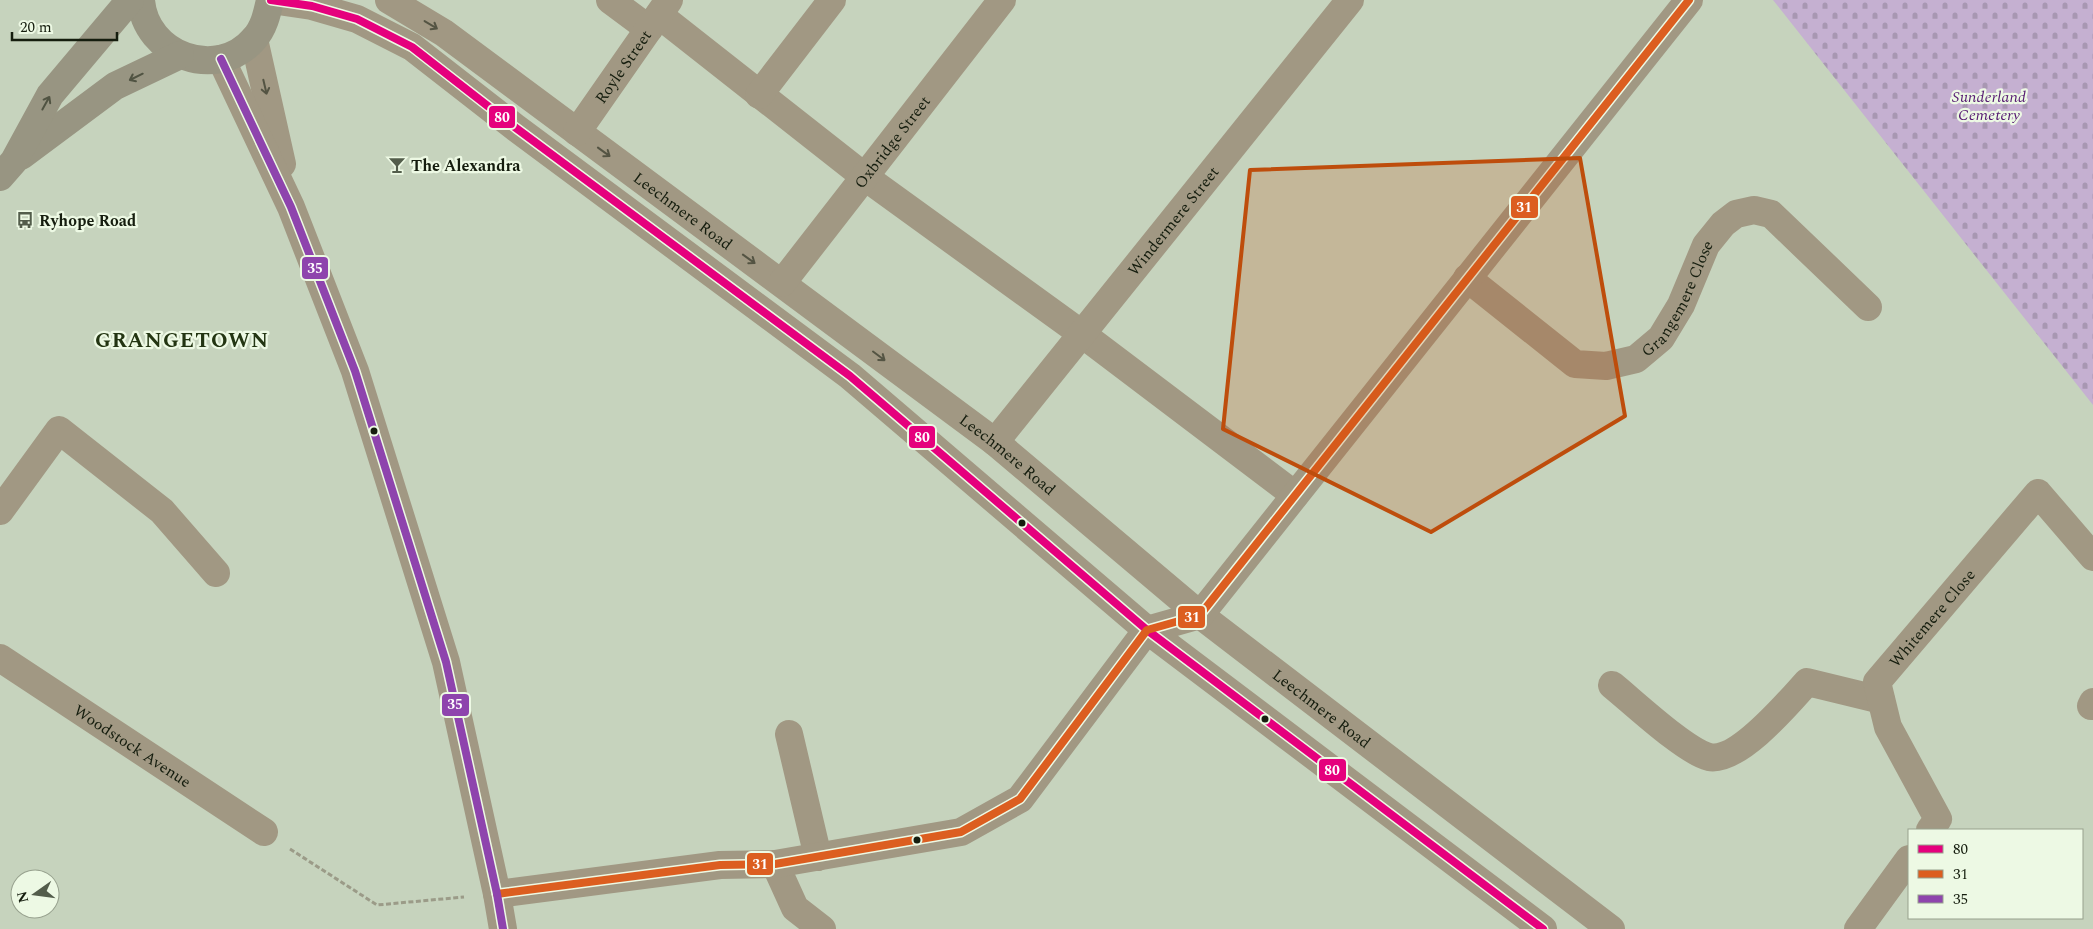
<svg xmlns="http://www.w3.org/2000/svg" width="2093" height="929" font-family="Spectral,serif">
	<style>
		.cemetery { fill: url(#cemetery-stones) }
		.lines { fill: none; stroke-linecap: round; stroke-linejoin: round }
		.path { stroke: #9b9b88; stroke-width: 3; stroke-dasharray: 5 2.5; stroke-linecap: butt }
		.minor { stroke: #a19883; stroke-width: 28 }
		.major { stroke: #989582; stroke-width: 28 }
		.bus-1-casing { stroke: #edf9e4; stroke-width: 11 }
		.bus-2-casing { stroke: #edf9e4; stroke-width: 11 }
		.bus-3-casing { stroke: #edf9e4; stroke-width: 11 }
		.bus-1 { stroke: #e5007d; stroke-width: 8 }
		.bus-2 { stroke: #dc5e20; stroke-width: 8 }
		.bus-3 { stroke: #8e44ad; stroke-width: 8 }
		.oneway { stroke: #545443 }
		.oneway2 { stroke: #505342 }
		.marked { fill: #be4d0c; fill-opacity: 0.2; stroke: #be4d0c; stroke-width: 4; stroke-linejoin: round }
		.bus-dot { fill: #151d0e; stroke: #edf9e4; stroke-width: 2 }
		.labels { text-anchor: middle; stroke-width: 4.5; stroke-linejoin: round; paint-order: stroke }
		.street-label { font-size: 16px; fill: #151d0e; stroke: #edf9e4 }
		.park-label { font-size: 16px; font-style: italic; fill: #551971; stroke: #edf9e4 }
		.poi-label { font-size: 16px; font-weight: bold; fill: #151d0e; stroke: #edf9e4; text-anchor: start }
		.district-label { font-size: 21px; font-weight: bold; letter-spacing: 1px; fill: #233512; stroke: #edf9e4 }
		.line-badge { stroke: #edf9e4; stroke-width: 2 }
		.badge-label { font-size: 14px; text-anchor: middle; font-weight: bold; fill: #fff }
	</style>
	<defs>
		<pattern id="cemetery-stones" width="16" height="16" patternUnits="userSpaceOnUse" patternTransform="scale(1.25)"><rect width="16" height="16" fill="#c5b0d1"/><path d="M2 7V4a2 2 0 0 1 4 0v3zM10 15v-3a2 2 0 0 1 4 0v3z" fill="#a897b2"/></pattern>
	</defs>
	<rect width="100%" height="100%" fill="#c6d3bd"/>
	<polygon class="cemetery" points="1773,0 2093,0 2093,405"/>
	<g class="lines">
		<polyline class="path" points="290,849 377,905 464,897"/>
		<g class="minor">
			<polyline points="271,0 312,6 357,19 412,47 516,128 850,376 1147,630 1543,929"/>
			<path id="s1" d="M389 0 444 33 995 442 1200 615 1611 929"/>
			<polyline points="610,0 649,29"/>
			<polyline points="659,15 865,177 1082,334 1295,495"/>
			<polyline points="254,39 282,164"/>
			<polyline points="221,59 291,207 355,371 446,662 497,894 503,929"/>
			<polyline points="759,95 832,0"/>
			<path id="s2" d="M577 132 669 0"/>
			<path id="s3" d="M1467 278 1575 364 1606 366 1636 359 1661 338 1681 305 1706 245 1723 224 1736 214 1754 210 1771 214 1868 307"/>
			<path id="s4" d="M782 283 1002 0"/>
			<path id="s5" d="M995 442 1350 0"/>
			<polyline points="0,511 59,430 162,511 216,573"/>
			<path id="s6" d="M0 658 264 832"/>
			<path d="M1612 685C1633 702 1685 751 1709 757 1738 763 1789 702 1807 682L1881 700"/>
			<polyline points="2091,706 2093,702"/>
			<polyline points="789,734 818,857"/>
			<path id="s7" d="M1930 830 1938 819 1888 727 1877 682 2038 493 2093 557"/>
			<polyline points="775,864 795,908 822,929"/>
			<polyline points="497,894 720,865 775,864 961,832 1020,799 1147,630 1200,615 1689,0"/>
			<polyline points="1858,929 1909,859"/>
		</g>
		<g class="major">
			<path d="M141 0C145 55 217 82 254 39 264 28 267 14 270 0"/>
			<polyline points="21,156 115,86 180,55"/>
			<polyline points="0,177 14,161 50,95 130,0"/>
		</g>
		<g class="bus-1-casing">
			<polyline id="bus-1" points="271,0 312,6 357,19 412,47 516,128 850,376 1147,630 1543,929"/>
		</g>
		<g class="bus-2-casing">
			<polyline id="bus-2" points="497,894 720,865 775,864 961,832 1020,799 1147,630 1200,615 1689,0"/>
		</g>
		<g class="bus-3-casing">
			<polyline id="bus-3" points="221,59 291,207 355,371 446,662 497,894 503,929"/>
		</g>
		<use href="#bus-1" class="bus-1"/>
		<use href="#bus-2" class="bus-2"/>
		<use href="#bus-3" class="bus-3"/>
	</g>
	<defs><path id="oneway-shaft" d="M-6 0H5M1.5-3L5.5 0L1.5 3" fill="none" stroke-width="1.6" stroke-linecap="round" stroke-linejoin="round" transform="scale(1.25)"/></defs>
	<g class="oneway">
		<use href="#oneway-shaft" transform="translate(431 25) rotate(31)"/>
		<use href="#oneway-shaft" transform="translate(265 87) rotate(77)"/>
		<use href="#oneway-shaft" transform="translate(604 152) rotate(36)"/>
		<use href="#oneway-shaft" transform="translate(749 259) rotate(36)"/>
		<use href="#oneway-shaft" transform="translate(879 356) rotate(37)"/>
	</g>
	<g class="oneway2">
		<use href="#oneway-shaft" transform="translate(136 77) rotate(154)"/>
		<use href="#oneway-shaft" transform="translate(46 103) rotate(-61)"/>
	</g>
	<path class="marked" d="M1580 158 1625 416 1431 532 1223 429 1250 170Z"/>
	<defs>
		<g id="bar-bare" transform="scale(1.35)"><path d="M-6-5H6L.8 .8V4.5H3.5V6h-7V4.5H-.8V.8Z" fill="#535d4b" stroke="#edf9e4" stroke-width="2.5" paint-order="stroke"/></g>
		<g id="bus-bare" transform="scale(1.35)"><path d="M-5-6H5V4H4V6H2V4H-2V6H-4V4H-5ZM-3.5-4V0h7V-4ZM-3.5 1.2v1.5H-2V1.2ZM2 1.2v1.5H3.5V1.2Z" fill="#535d4b" stroke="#edf9e4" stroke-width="2.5" paint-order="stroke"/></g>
	</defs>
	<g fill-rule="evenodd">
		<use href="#bar-bare" x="397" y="165"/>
		<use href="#bus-bare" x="25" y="220"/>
	</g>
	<g class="bus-dot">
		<circle cx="374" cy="431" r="4.5"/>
		<circle cx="1022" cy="523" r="4.5"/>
		<circle cx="1265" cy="719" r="4.5"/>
		<circle cx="917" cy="840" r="4.5"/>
	</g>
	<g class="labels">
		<g class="street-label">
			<text dy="6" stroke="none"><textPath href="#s2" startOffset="80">Royle Street</textPath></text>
			<text dy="6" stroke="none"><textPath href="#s4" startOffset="179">Oxbridge Street</textPath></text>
			<text dy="6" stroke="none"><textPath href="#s1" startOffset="362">Leechmere Road</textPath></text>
			<text dy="6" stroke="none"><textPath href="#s5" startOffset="284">Windermere Street</textPath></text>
			<text dy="6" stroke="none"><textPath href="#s3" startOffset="275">Grangemere Close</textPath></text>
			<text dy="6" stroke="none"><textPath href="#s1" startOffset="768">Leechmere Road</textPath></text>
			<text dy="6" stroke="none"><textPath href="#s7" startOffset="249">Whitemere Close</textPath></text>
			<text dy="6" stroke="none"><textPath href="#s1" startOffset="1172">Leechmere Road</textPath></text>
			<text dy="6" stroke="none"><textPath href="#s6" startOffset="159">Woodstock Avenue</textPath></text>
		</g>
		<g class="park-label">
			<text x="1989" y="102">Sunderland<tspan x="1989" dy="18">Cemetery</tspan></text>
		</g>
		<g class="poi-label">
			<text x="411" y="171">The Alexandra</text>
			<text x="39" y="226">Ryhope Road</text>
		</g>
		<g class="district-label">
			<text x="182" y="347">GRANGETOWN</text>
		</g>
	</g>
	<g class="line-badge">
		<rect x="488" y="105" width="28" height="24" rx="5" fill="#e5007d"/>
		<rect x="1510" y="195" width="29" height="24" rx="5" fill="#dc5e20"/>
		<rect x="301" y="256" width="28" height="24" rx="5" fill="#8e44ad"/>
		<rect x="908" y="425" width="28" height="24" rx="5" fill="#e5007d"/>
		<rect x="1177" y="605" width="29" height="24" rx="5" fill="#dc5e20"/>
		<rect x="441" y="693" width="29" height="24" rx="5" fill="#8e44ad"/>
		<rect x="1318" y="758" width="29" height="24" rx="5" fill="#e5007d"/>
		<rect x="746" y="852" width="28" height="24" rx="5" fill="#dc5e20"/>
	</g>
	<g class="badge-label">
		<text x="502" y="122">80</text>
		<text x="1524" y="212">31</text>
		<text x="315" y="273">35</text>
		<text x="922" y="442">80</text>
		<text x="1192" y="622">31</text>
		<text x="455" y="709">35</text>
		<text x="1332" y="775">80</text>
		<text x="760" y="869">31</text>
	</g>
	<rect x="1908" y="829" width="175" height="90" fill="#edf9e4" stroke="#97a18e"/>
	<rect x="1918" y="845" width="25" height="8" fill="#e5007d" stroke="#97a18e"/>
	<text x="1953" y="854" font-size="15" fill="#151d0e">80</text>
	<rect x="1918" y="870" width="25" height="8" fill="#dc5e20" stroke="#97a18e"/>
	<text x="1953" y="879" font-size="15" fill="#151d0e">31</text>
	<rect x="1918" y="895" width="25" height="8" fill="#8e44ad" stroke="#97a18e"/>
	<text x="1953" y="904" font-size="15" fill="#151d0e">35</text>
	<g transform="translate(35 894) rotate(256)"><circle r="24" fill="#edf9e4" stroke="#97a18e"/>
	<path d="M0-4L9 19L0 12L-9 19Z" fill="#535d4b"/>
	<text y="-8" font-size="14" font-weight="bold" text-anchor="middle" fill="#151d0e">N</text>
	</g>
	<path d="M12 32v8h105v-8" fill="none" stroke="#151d0e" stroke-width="2.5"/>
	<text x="20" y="32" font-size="15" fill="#151d0e" stroke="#edf9e4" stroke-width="4" paint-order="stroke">20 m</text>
</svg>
